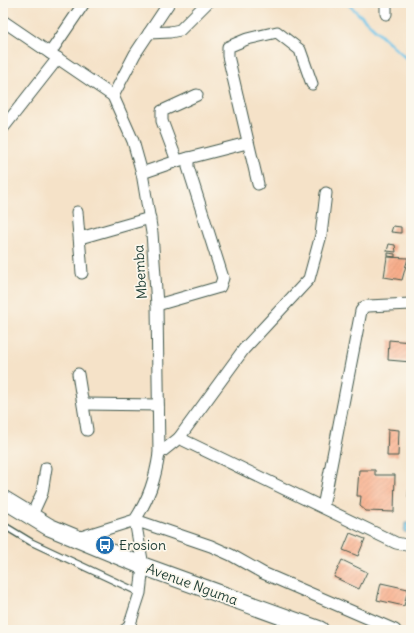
<svg xmlns="http://www.w3.org/2000/svg" width="414" height="633" font-family="Delius,sans-serif">
	<style>
		.water { fill: #6bc3e9; stroke: #45808e }
		.lines { fill: none; stroke-linecap: round; stroke-linejoin: round }
		.stream { stroke: #6bc3e9; stroke-width: 3 }
		.building { fill: url(#building-hatch) }
		.lane-casing { stroke: #3f564a; stroke-width: 8 }
		.street-casing { stroke: #3f564a; stroke-width: 13 }
		.primary-casing { stroke: #3f564a; stroke-width: 19 }
		.lane { stroke: #fff; stroke-width: 5.5 }
		.street { stroke: #fff; stroke-width: 11 }
		.primary { stroke: #fff; stroke-width: 17 }
		.labels { text-anchor: middle; stroke-width: 3.5; stroke-linejoin: round; paint-order: stroke }
		.street-label { font-size: 14px; fill: #1f3d34; stroke: #fbf7ec }
		.poi-label { font-size: 14px; fill: #1f3d34; stroke: #fbf7ec; text-anchor: start }
	</style>
	<defs>
		<pattern id="building-hatch" width="6" height="6" patternUnits="userSpaceOnUse"><rect width="6" height="6" fill="#f9a883"/><path d="M-1 1l2-2M0 6l6-6M5 7l2-2" fill="none" stroke="#c98a6c"/></pattern>
	</defs>
	<rect width="100%" height="100%" fill="#fbf7ec"/>
	<filter id="ink" filterUnits="userSpaceOnUse"><feTurbulence type="fractalNoise" baseFrequency=".025" numOctaves="2"/><feDisplacementMap in="SourceGraphic" scale="8" xChannelSelector="R" yChannelSelector="G"/><feConvolveMatrix kernelMatrix="1 2 1 2 8 2 1 2 1" color-interpolation-filters="sRGB"/></filter>
	<filter id="wash" filterUnits="userSpaceOnUse"><feTurbulence type="fractalNoise" baseFrequency=".012" numOctaves="4" result="noise"/><feDisplacementMap in="SourceGraphic" scale="16" xChannelSelector="R" yChannelSelector="G"/><feGaussianBlur stdDeviation="0.9" result="paint"/><feColorMatrix in="noise" values="0 0 0 0 0 0 0 0 0 0 0 0 0 0 0 0 0 1.4 0 .05"/><feComposite in="paint" operator="in"/></filter>
	<g filter="url(#wash)">
		<rect width="100%" height="100%" fill="#f5e2c8"/>
		<polygon class="water" points="405,523 411,523 411,533 404,532"/>
		<g class="lines">
			<polyline class="stream" points="347,3 411,63"/>
		</g>
		<g id="blocks">
			<g class="building">
				<polygon points="393,226 401,227 401,233 391,232"/>
				<polygon points="389,244 395,245 396,252 387,251"/>
				<polygon points="388,253 395,254 395,257 388,256"/>
				<polygon points="410,256 411,256 411,272 408,271"/>
				<polygon points="387,257 408,258 402,280 384,277"/>
				<polygon points="389,340 411,342 411,362 388,360"/>
				<polygon points="388,429 399,430 398,456 387,456"/>
				<polygon points="359,470 375,470 375,475 395,475 394,512 366,511 360,506 361,496 357,496"/>
				<polygon points="409,480 411,480 411,498 408,498"/>
				<polygon points="350,533 365,539 358,556 343,550"/>
				<polygon points="342,560 367,572 359,589 334,577"/>
				<polygon points="381,583 408,589 404,606 377,600"/>
			</g>
		</g>
	</g>
	<g filter="url(#ink)">
		<use href="#blocks" fill-opacity="0" stroke="#3f564a" stroke-width="1"/>
		<g class="lines">
			<g class="lane-casing">
				<polyline id="lane" points="3,525 31,542 140,593"/>
			</g>
			<g class="street-casing">
				<g id="street">
					<polyline points="386,3 386,14"/>
					<path d="M3 21 113 96 133 141 142 173 152 233 157 305 159 454C155 480 149 498 135 520L78 538"/>
					<polyline points="149,33 170,32 180,30 207,3"/>
					<polyline points="50,53 84,3"/>
					<polyline points="113,96 135,54 169,3"/>
					<polyline points="3,128 58,58"/>
					<polyline points="177,161 162,121 162,111 197,95"/>
					<polyline points="142,173 177,161 247,143"/>
					<polyline points="258,184 228,56 228,47 247,39 277,32 300,50 312,84"/>
					<polyline points="77,212 82,273"/>
					<polyline points="80,238 150,218"/>
					<polyline points="157,305 216,288 220,287 223,278 188,167 188,158"/>
					<polyline points="78,374 87,430"/>
					<polyline points="84,404 158,405"/>
					<polyline points="179,438 396,543 411,546"/>
					<polyline points="159,454 179,438 244,349 309,279 321,235 326,193"/>
					<polyline points="323,507 361,311 364,307 368,306 411,304"/>
					<polyline points="31,517 42,493 46,468"/>
					<polyline points="125,630 129,627 140,593 143,566 135,520 211,546 231,555 263,573 395,630"/>
				</g>
			</g>
			<g class="primary-casing">
				<polyline id="primary" points="3,499 49,527 143,566 320,630"/>
			</g>
			<use href="#lane" class="lane"/>
			<use href="#street" class="street"/>
			<use href="#primary" class="primary"/>
		</g>
	</g>
	<defs>
		<g id="bus-disc" transform="scale(1)"><circle r="9.5" fill="#1f6fb2" stroke="#fbf7ec"/><path d="M-5-6H5V4H4V6H2V4H-2V6H-4V4H-5ZM-3.5-4V0h7V-4ZM-3.5 1.2v1.5H-2V1.2ZM2 1.2v1.5H3.5V1.2Z" fill="#fff"/></g>
	</defs>
	<g fill-rule="evenodd">
		<use href="#bus-disc" x="105" y="545"/>
	</g>
	<g class="labels">
		<g class="street-label">
			<text transform="translate(140 272) rotate(-94)" y="5">Mbemba</text>
			<text transform="translate(192 584) rotate(20)" y="5">Avenue Nguma</text>
		</g>
		<g class="poi-label">
			<text x="119" y="550">Erosion</text>
		</g>
	</g>
	<rect width="414" height="633" fill="none" stroke="#fbf7ec" stroke-width="16"/>
</svg>
